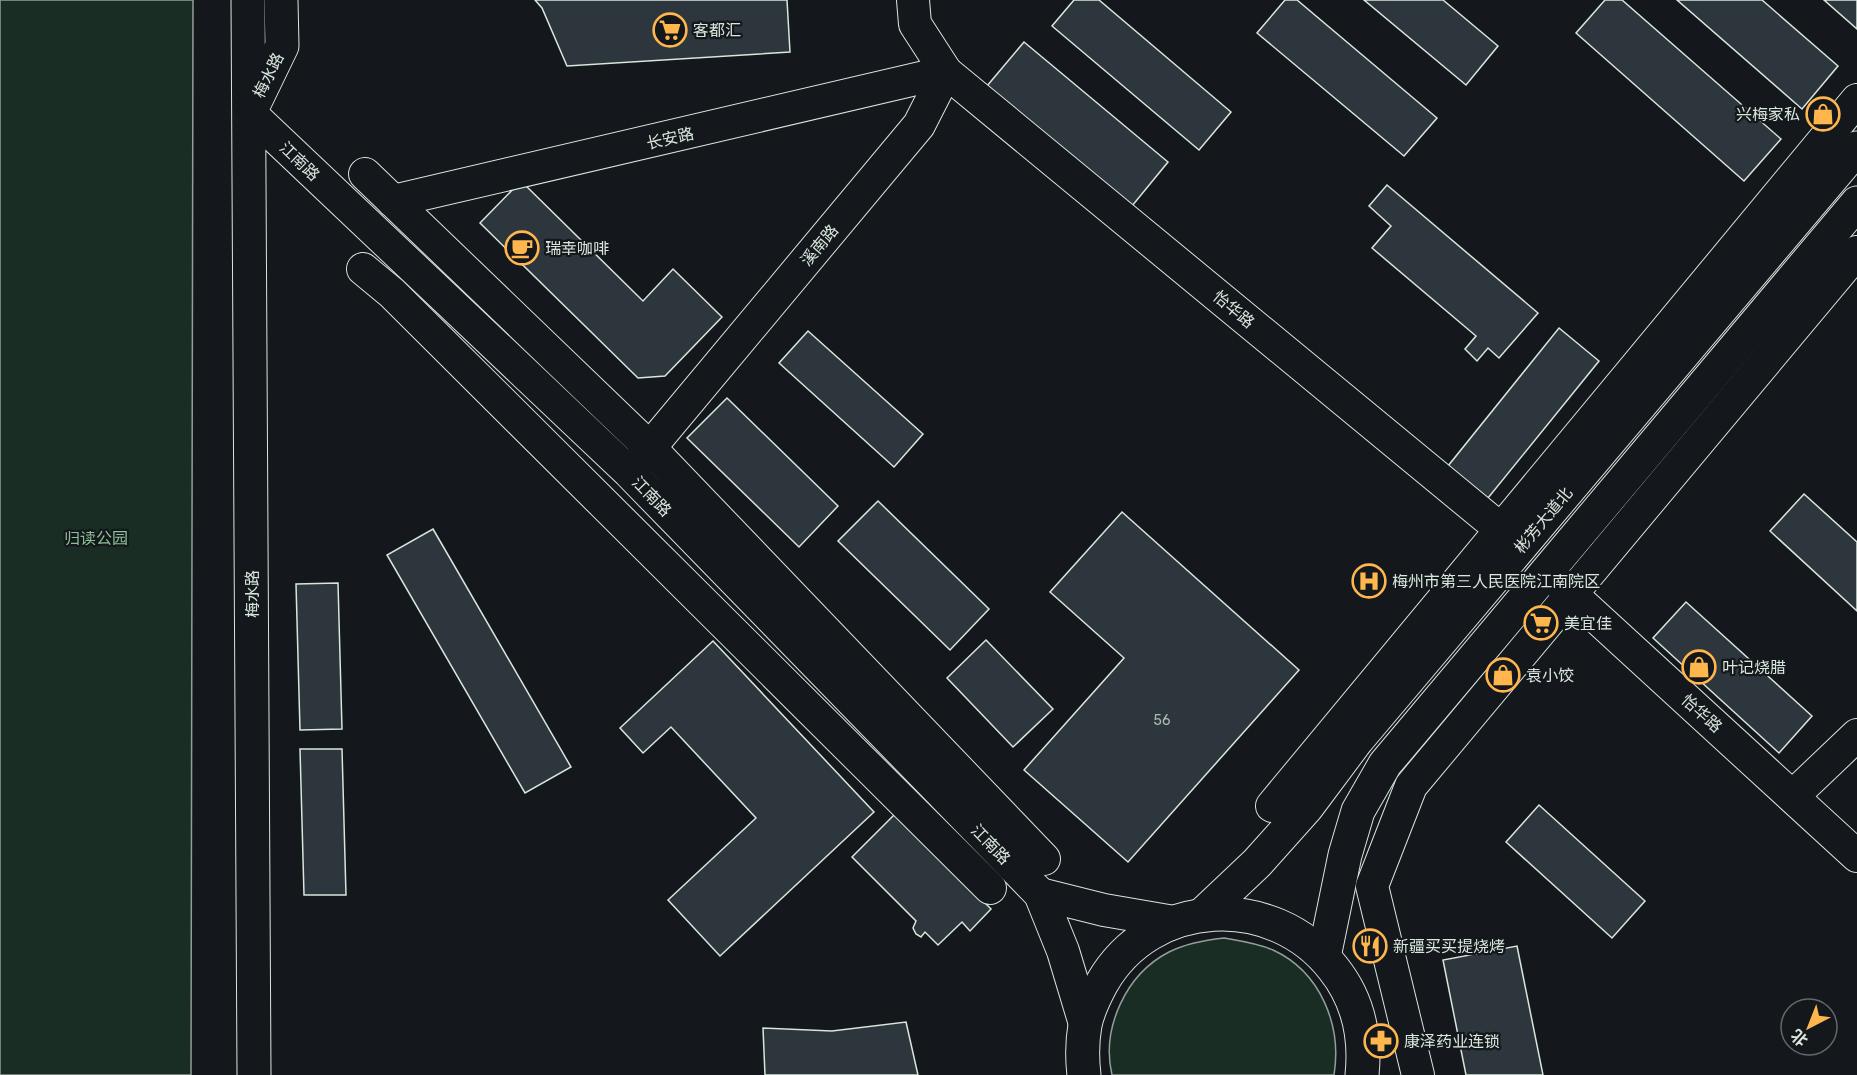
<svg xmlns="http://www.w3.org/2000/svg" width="1857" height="1075" font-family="Rubik,'Noto Sans SC',sans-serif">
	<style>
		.green { fill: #1a2d24; stroke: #939e99; stroke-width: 1.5 }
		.building { fill: #2c363c; stroke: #d8e6dc; stroke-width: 1.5 }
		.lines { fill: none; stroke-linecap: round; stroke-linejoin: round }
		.minor-casing { stroke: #d8e6dc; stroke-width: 34 }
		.major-casing { stroke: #d8e6dc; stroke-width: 35 }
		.minor { stroke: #14181c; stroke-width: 32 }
		.major { stroke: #14181c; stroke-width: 33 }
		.labels { text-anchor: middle; stroke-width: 4.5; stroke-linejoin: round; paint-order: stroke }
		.number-label { font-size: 14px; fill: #adbab4 }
		.poi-label { font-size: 16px; fill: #d8e6dc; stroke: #14181c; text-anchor: start }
		.street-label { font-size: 16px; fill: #d8e6dc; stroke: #14181c }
		.park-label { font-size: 16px; fill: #8ac095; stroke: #14181c }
	</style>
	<rect width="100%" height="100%" fill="#14181c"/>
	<g class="green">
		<polygon points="0,0 193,0 191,1075 0,1075"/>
		<path d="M1224 938C1241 941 1257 943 1273 950 1321 972 1342 1026 1334 1075H1112C1101 1028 1126 974 1169 952 1187 943 1205 940 1224 938Z"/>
	</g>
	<g class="building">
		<polygon points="535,0 787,0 790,52 567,66 542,8"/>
		<polygon points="1074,0 1099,0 1231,112 1199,150 1052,26"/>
		<polygon points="1285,0 1297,0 1437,118 1404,156 1257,33"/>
		<polygon points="1364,0 1443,0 1498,46 1466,85"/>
		<polygon points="1605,0 1622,0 1781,139 1744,181 1576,33"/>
		<polygon points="1677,0 1762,0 1838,66 1802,109"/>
		<polygon points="1824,0 1857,0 1857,29"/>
		<polygon points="1024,42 1168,162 1132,206 987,86"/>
		<polygon points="521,181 643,301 673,269 722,317 665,376 638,378 480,223"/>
		<polygon points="1387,185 1538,313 1499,358 1488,348 1477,361 1465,349 1476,336 1372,248 1391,226 1369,206"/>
		<polygon points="1559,328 1599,361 1488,498 1448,466"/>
		<polygon points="808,331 923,434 894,467 779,363"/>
		<polygon points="727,398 838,506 799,547 687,438"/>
		<polygon points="1804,494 1857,542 1857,611 1770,531"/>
		<polygon points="878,501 989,609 950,650 838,541"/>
		<polygon points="1122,512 1299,670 1128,862 1024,770 1124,658 1050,592"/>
		<polygon points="433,529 571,767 525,793 387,555"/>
		<polygon points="338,583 342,729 300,730 296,584"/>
		<polygon points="1686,602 1812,716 1779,753 1653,638"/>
		<polygon points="986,640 1053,709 1013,747 947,678"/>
		<polygon points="713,641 874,812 720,956 668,900 756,818 671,727 643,753 620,728"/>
		<polygon points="300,749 342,749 346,895 304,895"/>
		<polygon points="1539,805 1645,901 1612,938 1506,842"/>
		<polygon points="896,813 991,909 970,931 962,922 938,945 925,932 921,937 916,934 913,928 916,921 852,857"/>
		<polygon points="1517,946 1543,1075 1466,1075 1443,960"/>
		<polygon points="906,1022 918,1075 765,1075 763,1028 832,1031"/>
	</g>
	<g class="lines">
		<g class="minor-casing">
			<g id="minor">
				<polyline points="250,113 629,472 1040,894 1063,951 1085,1024"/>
				<polyline points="365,174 650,448 1044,859"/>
				<polyline points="393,201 946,72 1521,546"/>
				<polyline points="363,269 392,293 990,888"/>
				<polyline points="637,463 919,125 946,72 915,24 913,0"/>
				<polyline points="1557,581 1857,856"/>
				<polyline points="1793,796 1857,735"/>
				<polyline points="1272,806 1857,100"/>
				<polyline points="1040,894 1104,910 1174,922"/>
				<polyline points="1418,1075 1372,886 1411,786 1857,252"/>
			</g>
		</g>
		<g class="major-casing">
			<g id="major">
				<polyline points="248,0 254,1075"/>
				<polyline points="253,106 282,46 281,0"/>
				<polyline points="1202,915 1257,863 1307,807 1357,740 1857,148"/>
				<polyline points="1324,957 1345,855 1358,811 1385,764 1857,203"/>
				<path d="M1084 1075C1082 1058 1082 1042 1085 1025 1088 1010 1095 996 1102 983 1151 897 1273 891 1333 968 1358 999 1366 1036 1362 1075"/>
			</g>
		</g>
		<use href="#minor" class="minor"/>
		<use href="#major" class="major"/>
	</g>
	<defs>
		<g id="supermarket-ring" transform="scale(1.725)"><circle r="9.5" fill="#14181c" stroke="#ffb74d" stroke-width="1.5"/><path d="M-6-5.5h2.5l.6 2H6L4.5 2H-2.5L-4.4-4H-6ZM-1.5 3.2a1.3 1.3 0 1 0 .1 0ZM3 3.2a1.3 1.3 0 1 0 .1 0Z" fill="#ffb74d"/></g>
		<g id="shop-ring" transform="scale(1.725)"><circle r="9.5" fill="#14181c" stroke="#ffb74d" stroke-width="1.5"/><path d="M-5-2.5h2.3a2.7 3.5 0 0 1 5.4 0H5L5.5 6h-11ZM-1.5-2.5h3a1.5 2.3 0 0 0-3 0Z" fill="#ffb74d"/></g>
		<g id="cafe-ring" transform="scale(1.725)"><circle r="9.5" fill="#14181c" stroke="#ffb74d" stroke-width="1.5"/><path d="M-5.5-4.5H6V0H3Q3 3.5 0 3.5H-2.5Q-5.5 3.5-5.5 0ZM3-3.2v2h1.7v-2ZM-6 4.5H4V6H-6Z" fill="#ffb74d"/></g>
		<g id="hospital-ring" transform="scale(1.725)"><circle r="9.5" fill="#14181c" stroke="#ffb74d" stroke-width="1.5"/><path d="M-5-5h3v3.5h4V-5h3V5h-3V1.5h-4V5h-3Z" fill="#ffb74d"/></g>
		<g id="restaurant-ring" transform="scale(1.725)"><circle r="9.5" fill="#14181c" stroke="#ffb74d" stroke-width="1.5"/><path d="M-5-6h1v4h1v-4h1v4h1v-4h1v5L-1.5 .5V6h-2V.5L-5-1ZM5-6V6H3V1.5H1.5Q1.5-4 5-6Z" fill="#ffb74d"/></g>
		<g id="pharmacy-ring" transform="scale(1.725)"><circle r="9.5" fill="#14181c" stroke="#ffb74d" stroke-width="1.5"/><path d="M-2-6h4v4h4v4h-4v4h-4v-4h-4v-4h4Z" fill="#ffb74d"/></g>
	</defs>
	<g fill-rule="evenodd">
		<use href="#supermarket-ring" x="670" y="30"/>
		<use href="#shop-ring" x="1823" y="114"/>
		<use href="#cafe-ring" x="522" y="248"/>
		<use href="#hospital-ring" x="1369" y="581"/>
		<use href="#supermarket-ring" x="1541" y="623"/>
		<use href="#shop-ring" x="1699" y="667"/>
		<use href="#shop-ring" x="1503" y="675"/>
		<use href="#restaurant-ring" x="1370" y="946"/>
		<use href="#pharmacy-ring" x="1381" y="1041"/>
	</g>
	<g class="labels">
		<g class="number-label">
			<text x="1162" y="725">56</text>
		</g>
		<g class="poi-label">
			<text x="693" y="36">客都汇</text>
			<text x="1800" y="120" text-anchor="end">兴梅家私</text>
			<text x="545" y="254">瑞幸咖啡</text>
			<text x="1392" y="587">梅州市第三人民医院江南院区</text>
			<text x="1564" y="629">美宜佳</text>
			<text x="1722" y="673">叶记烧腊</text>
			<text x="1526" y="681">袁小饺</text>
			<text x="1393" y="952">新疆买买提烧烤</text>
			<text x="1404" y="1047">康泽药业连锁</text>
		</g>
		<g class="street-label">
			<text transform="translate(268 75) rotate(-64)" y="6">梅水路</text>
			<text transform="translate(670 138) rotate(-13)" y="6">长安路</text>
			<text transform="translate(300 161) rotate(44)" y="6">江南路</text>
			<text transform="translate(819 245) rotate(-50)" y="6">溪南路</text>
			<text transform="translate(1234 309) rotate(40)" y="6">怡华路</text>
			<text transform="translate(652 496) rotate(46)" y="6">江南路</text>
			<text transform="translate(1543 520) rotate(-50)" y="6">彬芳大道北</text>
			<text transform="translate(252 594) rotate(-90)" y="6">梅水路</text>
			<text transform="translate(1702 713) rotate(42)" y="6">怡华路</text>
			<text transform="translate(991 844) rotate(46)" y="6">江南路</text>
		</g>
		<g class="park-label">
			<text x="96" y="544">归读公园</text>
		</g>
	</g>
	<g transform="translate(1809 1027) rotate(222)"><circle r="28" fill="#14181c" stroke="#626a69" stroke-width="1.5"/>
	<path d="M0-4.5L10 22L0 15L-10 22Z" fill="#ffb74d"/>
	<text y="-9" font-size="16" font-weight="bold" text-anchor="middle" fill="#d8e6dc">北</text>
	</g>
</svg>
